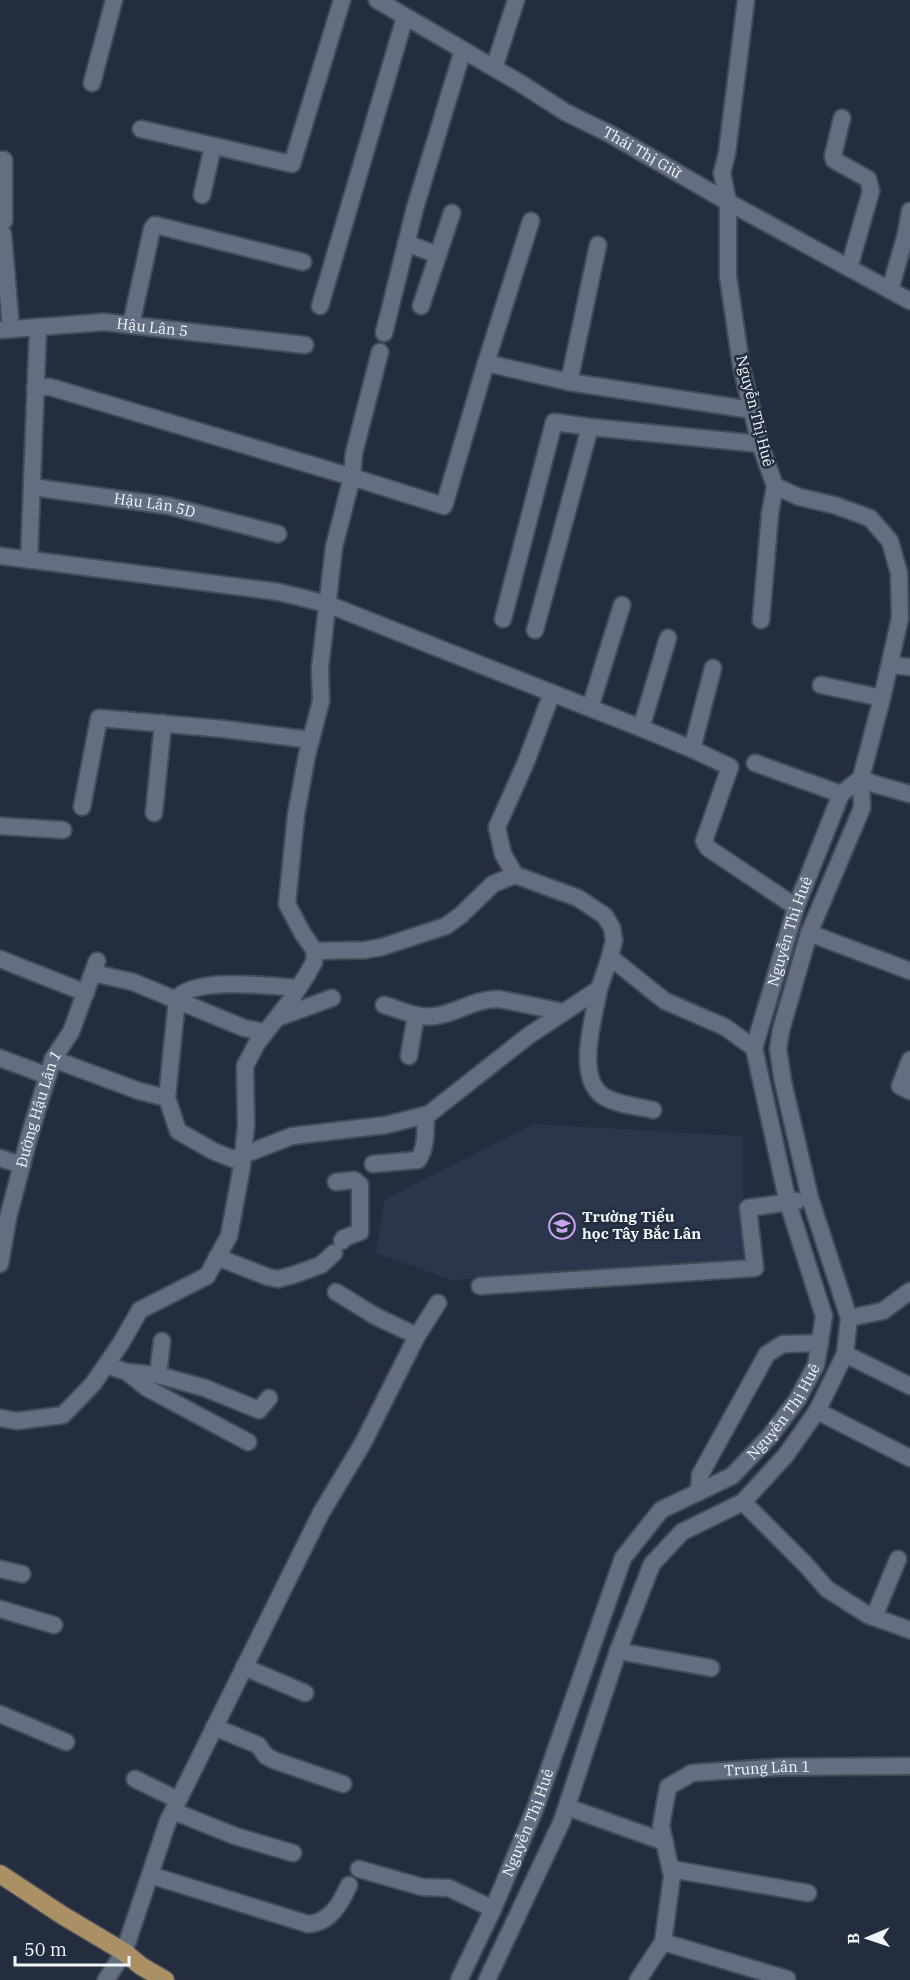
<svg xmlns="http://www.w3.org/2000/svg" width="910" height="1980" font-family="'IBM Plex Serif',serif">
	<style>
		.built { fill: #2a364b }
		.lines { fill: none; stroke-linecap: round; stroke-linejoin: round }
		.minor-casing { stroke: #434b57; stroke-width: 20 }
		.major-casing { stroke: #434b57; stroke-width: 21 }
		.minor { stroke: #636e80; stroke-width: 16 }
		.major { stroke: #ab9066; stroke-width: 18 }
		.labels { text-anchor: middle; stroke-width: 5; stroke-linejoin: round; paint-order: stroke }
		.street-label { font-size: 15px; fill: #f0f5fd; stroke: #242d3d }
		.poi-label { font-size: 15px; font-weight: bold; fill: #f0f5fd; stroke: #242d3d; text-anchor: start }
	</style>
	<rect width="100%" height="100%" fill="#242d3d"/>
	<polygon class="built" points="535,1124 743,1136 743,1260 451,1280 376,1253 384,1200"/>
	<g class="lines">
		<g class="minor-casing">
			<g id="minor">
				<path id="s1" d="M377 0 520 83 565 112 610 134 728 202 910 301"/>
				<polyline points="494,68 516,0"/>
				<polyline points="92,83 114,0"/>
				<polyline points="842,118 833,156 834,160 868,179 871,191 849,268"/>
				<polyline points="141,129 292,164 342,0"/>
				<polyline points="0,160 4,160 4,221"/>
				<polyline points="202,195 213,146"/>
				<polyline points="3,234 11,329"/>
				<polyline points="406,243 438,255"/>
				<polyline points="890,290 906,234 910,211"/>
				<polyline points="320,306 405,17"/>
				<polyline points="421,306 452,213"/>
				<polyline points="131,325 152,229 155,225 303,262"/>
				<path id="s2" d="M0 330 104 322 305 345"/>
				<polyline points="384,333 415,208 463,50"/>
				<polyline points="486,363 531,221"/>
				<polyline points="569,382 598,245"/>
				<polyline points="35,387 50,387 352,477 354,453 380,352"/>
				<path id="s3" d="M32 487 169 506 278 534"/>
				<polyline points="0,556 279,592 327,604 552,693"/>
				<polyline points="29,560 38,327"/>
				<polyline points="503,619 554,422 590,427"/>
				<polyline points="761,620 770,514 775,486"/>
				<polyline points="535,630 590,427 760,444"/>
				<polyline points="890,665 910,667"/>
				<polyline points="713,668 692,749 730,767 704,841 708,848 796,907"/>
				<polyline points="821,685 882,698"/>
				<polyline points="590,708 641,728 668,638"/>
				<polyline points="641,728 692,749"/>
				<polyline points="755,763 841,794"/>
				<polyline points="861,778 874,784 910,794"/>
				<polyline points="82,807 99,718 224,729 311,740"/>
				<polyline points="154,813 163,723"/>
				<polyline points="0,826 63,830"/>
				<polyline points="809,933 910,971"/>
				<polyline points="315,951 303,934 287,904 296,815 307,755 321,701 320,668 334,547 352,477 444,506 486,363 569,382 752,410"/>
				<polyline points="610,957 665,1001 725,1027 754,1048"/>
				<polyline points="0,959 86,993"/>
				<polyline points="93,973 133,982 244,1028 264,1032"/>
				<path d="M599 989C594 1017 575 1077 603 1096 617 1105 637 1106 653 1110"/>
				<path d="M384 1005C399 1009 418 1019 435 1016 458 1013 473 999 499 999L564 1012"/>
				<polyline points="277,1018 332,998"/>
				<polyline points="409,1056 416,1015"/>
				<polyline points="0,1058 48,1076"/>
				<path d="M53 1059 139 1091 167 1098 177 999C193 976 272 986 298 988"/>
				<polyline points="910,1060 900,1086 910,1091"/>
				<polyline points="167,1098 178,1131 213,1151 233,1159 292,1136 386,1125 429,1114 528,1036 599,989 610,957 614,940 612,928 605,916 578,898 515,875 503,854 497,827 526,762 552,693 590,708 622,605"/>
				<polyline points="0,1158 22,1165"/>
				<path d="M373 1164 418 1160C427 1147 425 1130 426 1115"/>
				<polyline points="336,1182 354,1180 360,1185 360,1232 344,1238 342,1241"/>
				<polyline points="217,1257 268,1277 278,1279 293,1275 321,1265 334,1253"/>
				<path id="s4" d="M0 1264 8 1218 31 1130 53 1059 71 1032 97 961"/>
				<polyline points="480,1286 755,1268 748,1208 797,1201"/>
				<polyline points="336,1292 375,1316 417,1336"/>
				<polyline points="849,1318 883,1311 910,1291"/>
				<polyline points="845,1354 910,1386"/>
				<polyline points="106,1365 127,1372 158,1375 205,1388 259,1410 269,1398"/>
				<polyline points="127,1372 147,1388 248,1442"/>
				<polyline points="158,1375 162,1341"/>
				<polyline points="817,1411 910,1458"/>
				<polyline points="0,1418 17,1421 63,1415 93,1384 121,1343 140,1310 207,1276 229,1236 242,1166 246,1125 245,1066 257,1043 291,1000 308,973 314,962 315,951 365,950 382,947 446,926 461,915 493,884 515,875"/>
				<polyline points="699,1492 700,1475 767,1354 783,1344 820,1343"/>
				<polyline points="743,1502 805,1564 827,1589 868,1615 910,1630"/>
				<polyline points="0,1569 22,1574"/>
				<polyline points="0,1609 54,1625"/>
				<polyline points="874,1617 898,1559"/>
				<polyline points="618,1651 711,1668"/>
				<polyline points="244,1667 305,1693"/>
				<polyline points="0,1714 66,1742"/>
				<polyline points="214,1727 258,1745 266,1756 276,1761 343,1784"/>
				<polyline points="135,1779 178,1800"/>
				<polyline points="567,1807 665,1842"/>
				<polyline points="173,1811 235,1836 293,1853"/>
				<polyline points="359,1869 422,1887 449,1888 493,1909"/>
				<polyline points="671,1869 808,1893"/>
				<path d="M150 1875 308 1924C330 1923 341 1903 349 1885"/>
				<polyline points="663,1942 787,1979"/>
				<polyline points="106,1980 124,1952 168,1821 321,1513 363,1443 417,1336 438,1303"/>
				<path id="s5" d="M459 1980 493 1909 535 1809 623 1558 661 1510 732 1476 770 1436 797 1400 816 1365 824 1316 788 1203 754 1048 796 907 841 794 861 778"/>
				<polyline points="487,1980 562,1821 618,1651 652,1564 682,1532 743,1502 786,1455 817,1411 845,1354 849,1318 810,1198 783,1082 778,1049 781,1030 809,933 862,808 861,778 882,698 900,618 899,573 890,541 870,518 834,505 799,497 775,486 760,444 741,365 728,276 728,202 722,173 727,153 746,0"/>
				<path id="s6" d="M638 1980 663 1942 672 1876 661 1826 668 1787 692 1773 781 1767 910 1766"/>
			</g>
		</g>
		<g class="major-casing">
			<polyline id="major" points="0,1874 62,1915 124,1952 141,1966 165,1980"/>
		</g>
		<use href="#minor" class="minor"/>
		<use href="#major" class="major"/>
	</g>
	<defs>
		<g id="school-ring" transform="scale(1.35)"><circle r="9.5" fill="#242d3d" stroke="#c9a5ee" stroke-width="1.5"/><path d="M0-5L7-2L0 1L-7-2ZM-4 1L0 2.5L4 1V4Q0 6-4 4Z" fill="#c9a5ee"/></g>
	</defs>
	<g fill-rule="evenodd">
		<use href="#school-ring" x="562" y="1226"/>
	</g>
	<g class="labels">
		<g class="street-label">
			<text dy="5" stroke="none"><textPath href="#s1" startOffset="306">Thái Thị Giữ</textPath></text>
			<text dy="5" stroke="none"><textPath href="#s2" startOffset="153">Hậu Lân 5</textPath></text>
			<text transform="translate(755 411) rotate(76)" y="5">Nguyễn Thị Huê</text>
			<text dy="5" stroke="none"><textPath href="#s3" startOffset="124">Hậu Lân 5D</textPath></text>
			<text dy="5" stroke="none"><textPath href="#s5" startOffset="1182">Nguyễn Thị Huê</textPath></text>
			<text dy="5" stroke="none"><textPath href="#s4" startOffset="160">Đường Hậu Lân 1</textPath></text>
			<text dy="5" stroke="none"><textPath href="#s5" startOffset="676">Nguyễn Thị Huê</textPath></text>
			<text dy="5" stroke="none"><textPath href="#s6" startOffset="306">Trung Lân 1</textPath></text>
			<text dy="5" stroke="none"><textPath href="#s5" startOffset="172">Nguyễn Thị Huê</textPath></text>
		</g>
		<g class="poi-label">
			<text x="582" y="1222">Trường Tiểu<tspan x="582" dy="17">học Tây Bắc Lân</tspan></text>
		</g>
	</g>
	<g transform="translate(868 1938) rotate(268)" stroke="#242d3d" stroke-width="4.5" paint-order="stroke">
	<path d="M0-4.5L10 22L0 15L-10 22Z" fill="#f0f5fd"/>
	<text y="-9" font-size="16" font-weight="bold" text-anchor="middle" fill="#f0f5fd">B</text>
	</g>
	<path d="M15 1956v9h114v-9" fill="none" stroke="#f0f5fd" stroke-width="3"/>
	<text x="24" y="1956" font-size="18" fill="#f0f5fd" stroke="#242d3d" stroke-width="4.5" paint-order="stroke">50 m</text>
</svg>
